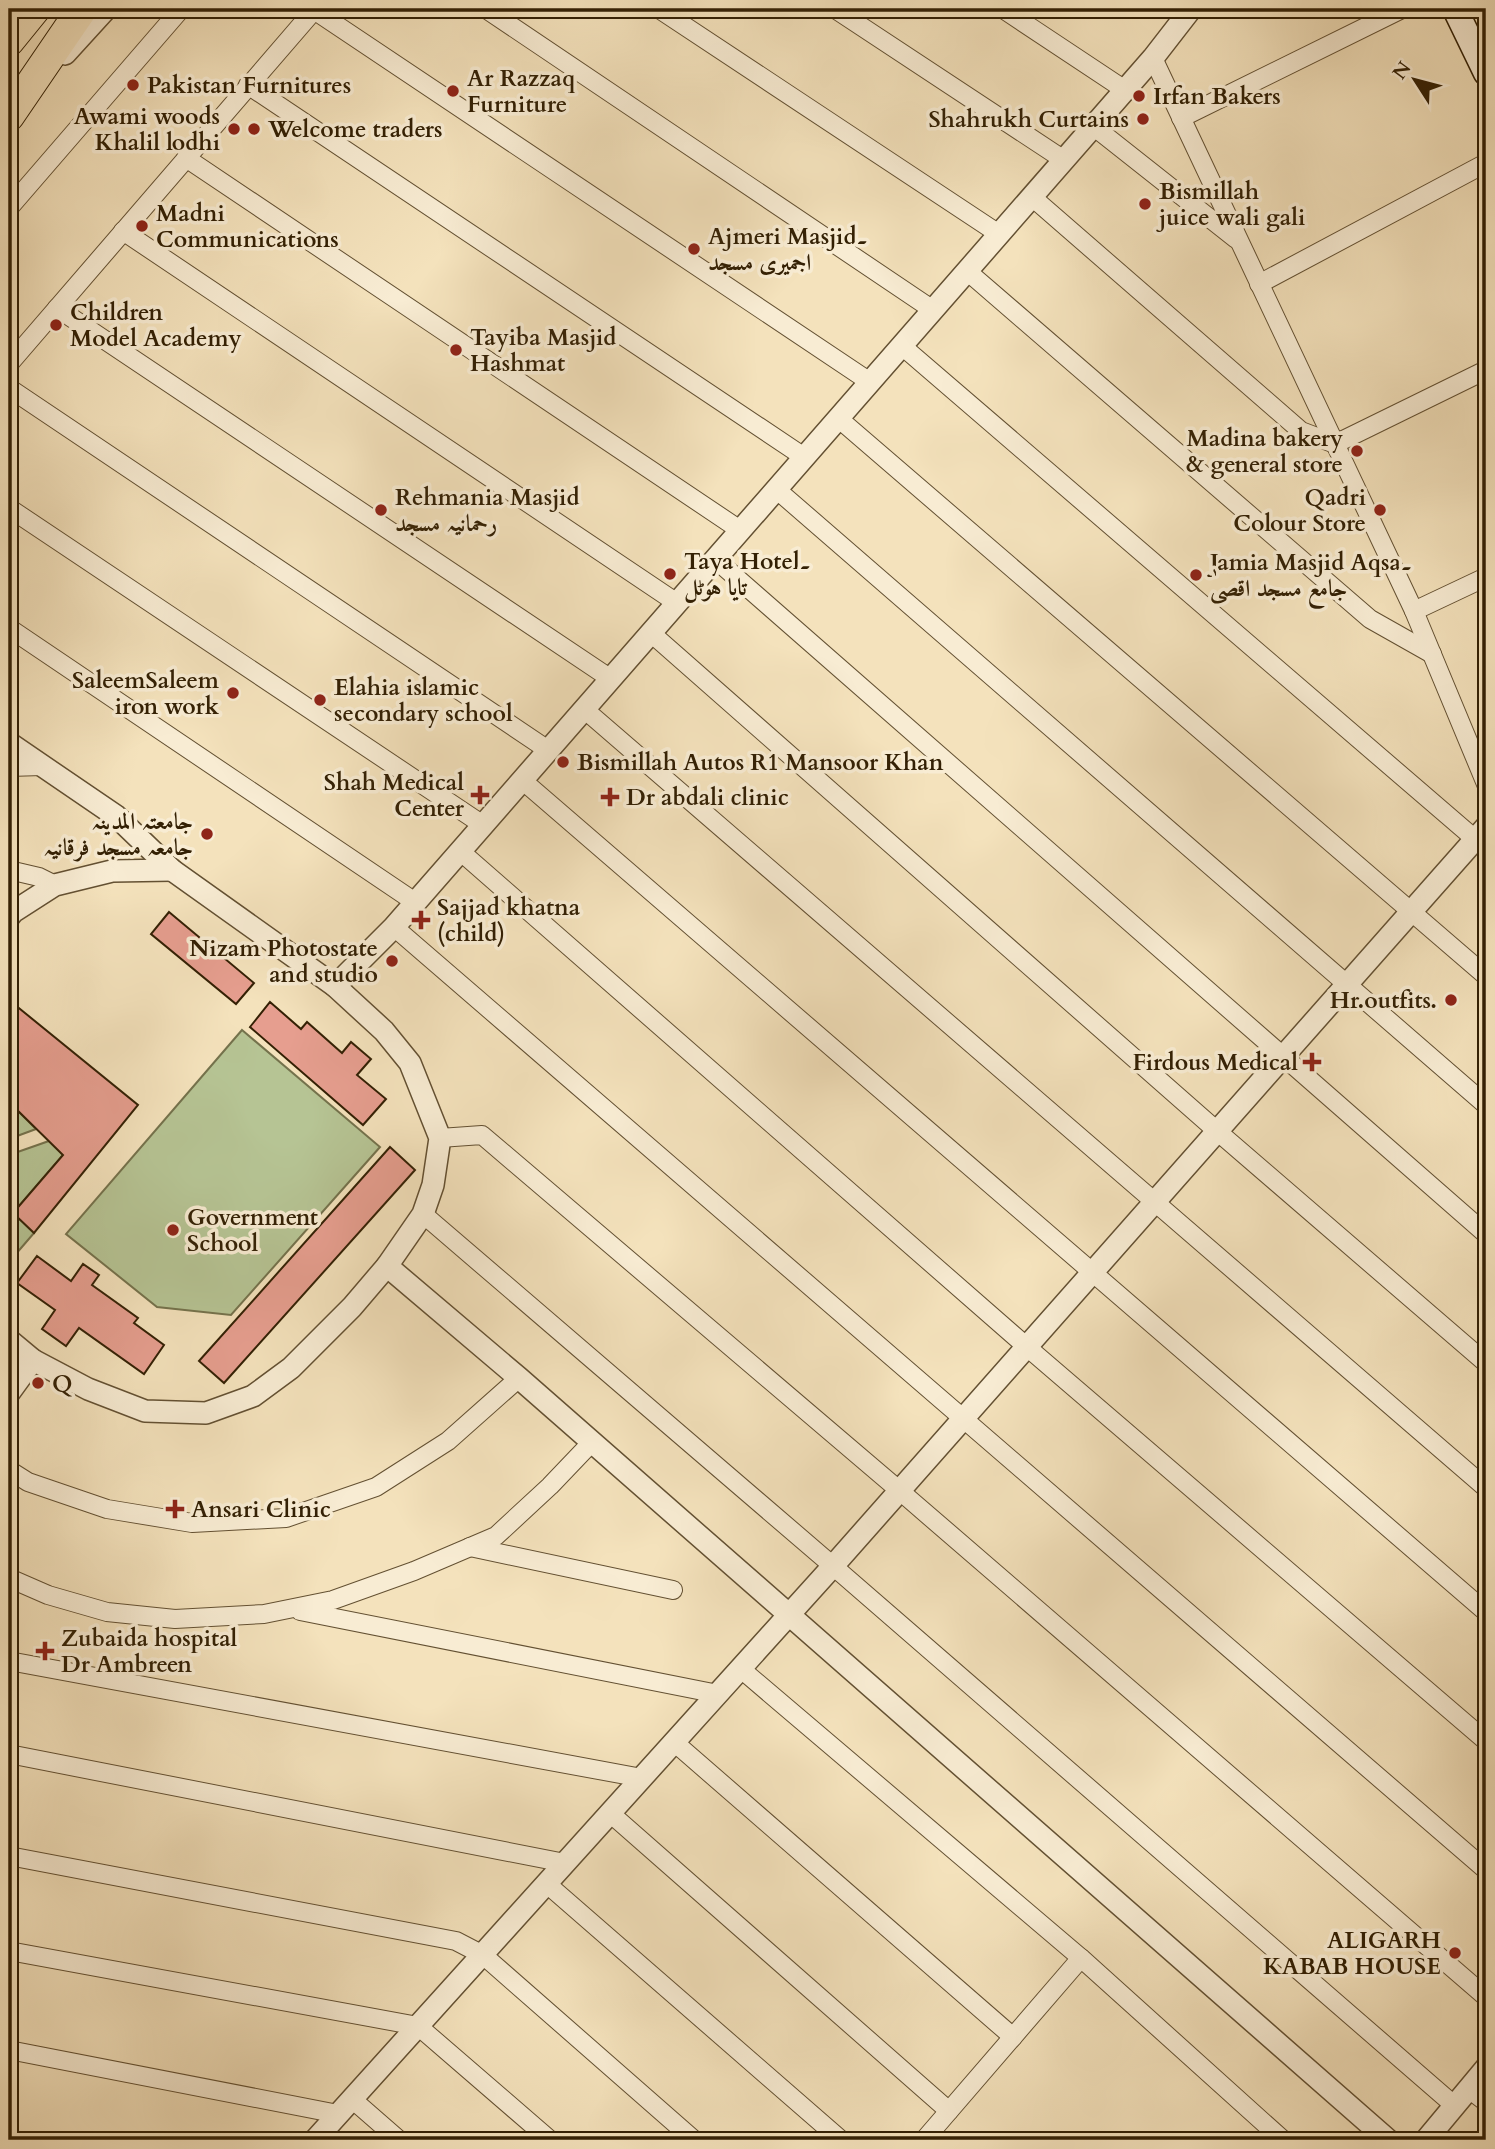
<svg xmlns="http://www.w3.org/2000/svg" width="1495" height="2149" font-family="Cardo,Amiri,serif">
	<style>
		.green { fill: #b6c494; stroke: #74724c; stroke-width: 2 }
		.building { fill: #e69e8f; stroke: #332004; stroke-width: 2 }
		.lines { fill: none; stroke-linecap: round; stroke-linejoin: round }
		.minor-casing { stroke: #635032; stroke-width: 20 }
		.tertiary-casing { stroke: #635032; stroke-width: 24 }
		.secondary-casing { stroke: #332004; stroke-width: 27 }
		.trunk-casing { stroke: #332004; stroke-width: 32 }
		.minor { stroke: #f8ecd3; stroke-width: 18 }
		.tertiary { stroke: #f8ecd3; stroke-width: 21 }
		.secondary { stroke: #f8ecd3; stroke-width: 24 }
		.trunk { stroke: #f4e2bc; stroke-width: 30 }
		.poi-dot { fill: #8f2418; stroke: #f8ecd3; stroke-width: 2.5 }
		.labels { text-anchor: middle; stroke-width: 7; stroke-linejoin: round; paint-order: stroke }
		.poi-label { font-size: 23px; font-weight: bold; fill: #332004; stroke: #f8ecd3; text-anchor: start }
	</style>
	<rect width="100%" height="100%" fill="#f4e2bc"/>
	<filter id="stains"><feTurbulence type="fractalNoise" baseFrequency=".00286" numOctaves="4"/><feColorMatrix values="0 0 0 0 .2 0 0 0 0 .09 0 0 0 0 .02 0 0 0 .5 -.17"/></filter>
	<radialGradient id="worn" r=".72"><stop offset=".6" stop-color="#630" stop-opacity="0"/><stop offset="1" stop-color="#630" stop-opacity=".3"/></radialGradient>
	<g class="green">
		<polygon points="242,1030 380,1147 231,1315 157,1307 66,1234"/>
		<polygon points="9,1102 36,1129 9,1139"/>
		<polygon points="49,1141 63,1155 13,1213 34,1233 9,1262 9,1155"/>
	</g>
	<g class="building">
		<polygon points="169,912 254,983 236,1004 151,934"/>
		<polygon points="9,1000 138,1105 34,1233 13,1213 63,1155 9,1102"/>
		<polygon points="270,1002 301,1029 307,1022 342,1053 351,1042 371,1059 357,1075 386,1099 363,1125 250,1027"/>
		<polygon points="390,1147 415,1170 224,1383 199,1361"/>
		<polygon points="37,1256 71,1281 83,1264 99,1275 92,1285 138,1318 134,1323 164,1345 144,1374 79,1328 66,1346 42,1329 55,1310 17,1283"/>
	</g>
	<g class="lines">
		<g class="minor-casing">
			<g id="minor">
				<polyline points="486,9 933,310"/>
				<polyline points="659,9 999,234"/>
				<polyline points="835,9 1064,160"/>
				<polyline points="1003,9 1125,90"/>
				<polyline points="314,10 870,382"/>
				<polyline points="1153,58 1414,611 1486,784"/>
				<polyline points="248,85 804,457"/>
				<polyline points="1181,118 1402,9"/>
				<polyline points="1093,126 1236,239"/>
				<polyline points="186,158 740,530"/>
				<polyline points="1032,197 1301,431 1335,444 1486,370"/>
				<polyline points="9,208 181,9"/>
				<polyline points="123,231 677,603"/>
				<polyline points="967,271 1370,619 1432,654"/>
				<polyline points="1259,284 1486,163"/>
				<polyline points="57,308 611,679"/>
				<polyline points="902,346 1475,839"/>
				<polyline points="9,364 315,9"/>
				<polyline points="9,388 548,750"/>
				<polyline points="838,418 1486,976"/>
				<polyline points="776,489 1486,1105"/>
				<polyline points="9,508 483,825"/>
				<polyline points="715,559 1486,1234"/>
				<polyline points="1414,611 1486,577"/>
				<polyline points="9,628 415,902"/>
				<polyline points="651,633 1217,1131 1486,1363"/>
				<polyline points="584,709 1486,1488"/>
				<polyline points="9,767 42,766"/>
				<polyline points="522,780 1486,1612"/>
				<polyline points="460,851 1027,1347 1486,1741"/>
				<polyline points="9,870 39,877 55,885"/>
				<polyline points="394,927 1486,1870"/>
				<polyline points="440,1138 482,1135 900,1491 1486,1997"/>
				<polyline points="423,1214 833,1566 1455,2106"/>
				<polyline points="9,1470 28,1482 107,1509 192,1523 286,1518 376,1487 448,1441 519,1378"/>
				<polyline points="470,1547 673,1590"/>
				<polyline points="9,1578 48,1595 107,1612 175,1619 264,1614 333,1600 414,1571 496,1536 550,1486 592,1442"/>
				<polyline points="300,1611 718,1694"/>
				<polyline points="9,1661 642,1778"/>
				<polyline points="741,1669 1081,1958 1283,2140"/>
				<polyline points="674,1742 1013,2037"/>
				<polyline points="9,1754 565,1863"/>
				<polyline points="610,1813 949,2111"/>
				<polyline points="9,1856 456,1941 483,1955 694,2140"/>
				<polyline points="547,1884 841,2140"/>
				<polyline points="9,1951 418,2026 550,2140"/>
				<polyline points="9,2050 338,2114"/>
				<polyline points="1469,2089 1486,2102"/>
				<polyline points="352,2099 399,2140"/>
				<polyline points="924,2140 1081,1958"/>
			</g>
		</g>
		<g class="tertiary-casing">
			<g id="tertiary">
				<polyline points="65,54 106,9"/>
				<polyline points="9,743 116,816 172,870 335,986 384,1031 410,1063 440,1138 433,1185 423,1214 387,1266 352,1307 291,1368 253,1396 206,1413 145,1411 88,1389 33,1360 9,1340"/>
				<polyline points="9,917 13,912 55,885 112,871 172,870"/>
				<polyline points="335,986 394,927 1153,58 1191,9"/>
				<polyline points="387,1266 519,1378 1388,2140"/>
				<polyline points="9,1393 33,1360"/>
				<polyline points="315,2140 833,1566 1486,827"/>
				<polyline points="1426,2140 1486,2068"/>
			</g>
		</g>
		<g class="secondary-casing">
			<polyline id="secondary" points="1455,9 1486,73"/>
		</g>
		<g class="trunk-casing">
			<g id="trunk">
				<polyline points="9,41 35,9"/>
				<polyline points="9,116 82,9"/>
			</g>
		</g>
		<use href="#minor" class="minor"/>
		<use href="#tertiary" class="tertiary"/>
		<use href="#secondary" class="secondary"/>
		<use href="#trunk" class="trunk"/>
	</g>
	<g class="poi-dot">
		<circle cx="133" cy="85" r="7"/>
		<circle cx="453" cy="91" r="7"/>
		<circle cx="1139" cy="96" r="7"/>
		<circle cx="1143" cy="119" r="7"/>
		<circle cx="234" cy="129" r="7"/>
		<circle cx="254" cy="129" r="7"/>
		<circle cx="1145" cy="204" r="7"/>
		<circle cx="142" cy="226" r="7"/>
		<circle cx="694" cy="249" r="7"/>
		<circle cx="56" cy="325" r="7"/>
		<circle cx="456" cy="350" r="7"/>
		<circle cx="1357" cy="451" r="7"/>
		<circle cx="381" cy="510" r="7"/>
		<circle cx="1380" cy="510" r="7"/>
		<circle cx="670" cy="574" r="7"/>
		<circle cx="1196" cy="575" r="7"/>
		<circle cx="233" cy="693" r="7"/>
		<circle cx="320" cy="700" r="7"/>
		<circle cx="563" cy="762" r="7"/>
		<path d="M476.5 784.5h7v7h7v7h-7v7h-7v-7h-7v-7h7z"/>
		<path d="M606.5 786.5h7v7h7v7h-7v7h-7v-7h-7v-7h7z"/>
		<circle cx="207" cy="834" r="7"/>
		<path d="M417.5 909.5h7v7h7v7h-7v7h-7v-7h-7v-7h7z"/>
		<circle cx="392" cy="961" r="7"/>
		<circle cx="1451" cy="1000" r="7"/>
		<path d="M1308.5 1051.5h7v7h7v7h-7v7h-7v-7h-7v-7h7z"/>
		<circle cx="173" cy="1230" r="7"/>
		<circle cx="38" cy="1383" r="7"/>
		<path d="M171.5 1498.5h7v7h7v7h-7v7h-7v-7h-7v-7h7z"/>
		<path d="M41.5 1640.5h7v7h7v7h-7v7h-7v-7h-7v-7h7z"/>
		<circle cx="1455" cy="1953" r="7"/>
	</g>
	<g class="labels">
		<g class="poi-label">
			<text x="467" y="86">Ar Razzaq<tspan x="467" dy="26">Furniture</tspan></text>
			<text x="147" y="93">Pakistan Furnitures</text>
			<text x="1153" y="104">Irfan Bakers</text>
			<text x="220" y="124" text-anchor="end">Awami woods<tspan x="220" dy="26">Khalil lodhi</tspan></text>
			<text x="1129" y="127" text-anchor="end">Shahrukh Curtains</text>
			<text x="268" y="137">Welcome traders</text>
			<text x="1159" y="199">Bismillah<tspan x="1159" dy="26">juice wali gali</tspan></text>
			<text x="156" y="221">Madni<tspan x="156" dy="26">Communications</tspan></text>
			<text x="708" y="244">Ajmeri Masjid۔<tspan x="708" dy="26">اجمیری مسجد</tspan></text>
			<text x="70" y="320">Children<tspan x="70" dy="26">Model Academy</tspan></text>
			<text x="470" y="345">Tayiba Masjid<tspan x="470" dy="26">Hashmat</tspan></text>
			<text x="1343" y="446" text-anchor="end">Madina bakery<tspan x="1343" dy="26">&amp; general store</tspan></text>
			<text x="395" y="505">Rehmania Masjid<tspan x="395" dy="26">رحمانیہ مسجد</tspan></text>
			<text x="1366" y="505" text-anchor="end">Qadri<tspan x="1366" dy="26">Colour Store</tspan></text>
			<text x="684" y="569">Taya Hotel۔<tspan x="684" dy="26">تایا ہوٹل</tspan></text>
			<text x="1210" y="570">Jamia Masjid Aqsa۔<tspan x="1210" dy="26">جامع مسجد اقصیٰ</tspan></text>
			<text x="219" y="688" text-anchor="end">SaleemSaleem<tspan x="219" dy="26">iron work</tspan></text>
			<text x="334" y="695">Elahia islamic<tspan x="334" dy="26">secondary school</tspan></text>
			<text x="577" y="770">Bismillah Autos R1 Mansoor Khan</text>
			<text x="464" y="790" text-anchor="end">Shah Medical<tspan x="464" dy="26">Center</tspan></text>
			<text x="626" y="805">Dr abdali clinic</text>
			<text x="193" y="829" text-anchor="end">جامعتہ المدینہ<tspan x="193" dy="26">جامعہ مسجد فرقانیہ</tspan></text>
			<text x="437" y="915">Sajjad khatna<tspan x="437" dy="26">(child)</tspan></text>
			<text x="378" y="956" text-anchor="end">Nizam Photostate<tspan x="378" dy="26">and studio</tspan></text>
			<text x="1437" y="1008" text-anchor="end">Hr.outfits.</text>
			<text x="1298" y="1070" text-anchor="end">Firdous Medical</text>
			<text x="187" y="1225">Government<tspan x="187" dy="26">School</tspan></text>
			<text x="52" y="1391">Q</text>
			<text x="191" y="1517">Ansari Clinic</text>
			<text x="61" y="1646">Zubaida hospital<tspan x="61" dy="26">Dr Ambreen</tspan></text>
			<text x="1441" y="1948" text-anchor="end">ALIGARH<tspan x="1441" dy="26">KABAB HOUSE</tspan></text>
		</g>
	</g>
	<rect width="1495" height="2149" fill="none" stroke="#f4e2bc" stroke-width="35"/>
	<rect x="10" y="10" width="1474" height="2128" fill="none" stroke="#332004" stroke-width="3.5"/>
	<rect x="18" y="18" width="1460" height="2114" fill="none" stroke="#332004" stroke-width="2"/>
	<g transform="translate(1415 80) rotate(306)" stroke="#f8ecd3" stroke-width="5" paint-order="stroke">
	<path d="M0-5L12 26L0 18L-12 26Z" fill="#332004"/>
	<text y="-10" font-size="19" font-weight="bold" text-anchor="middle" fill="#332004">N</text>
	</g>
	<rect width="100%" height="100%" filter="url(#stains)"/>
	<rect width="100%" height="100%" fill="url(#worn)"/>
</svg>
